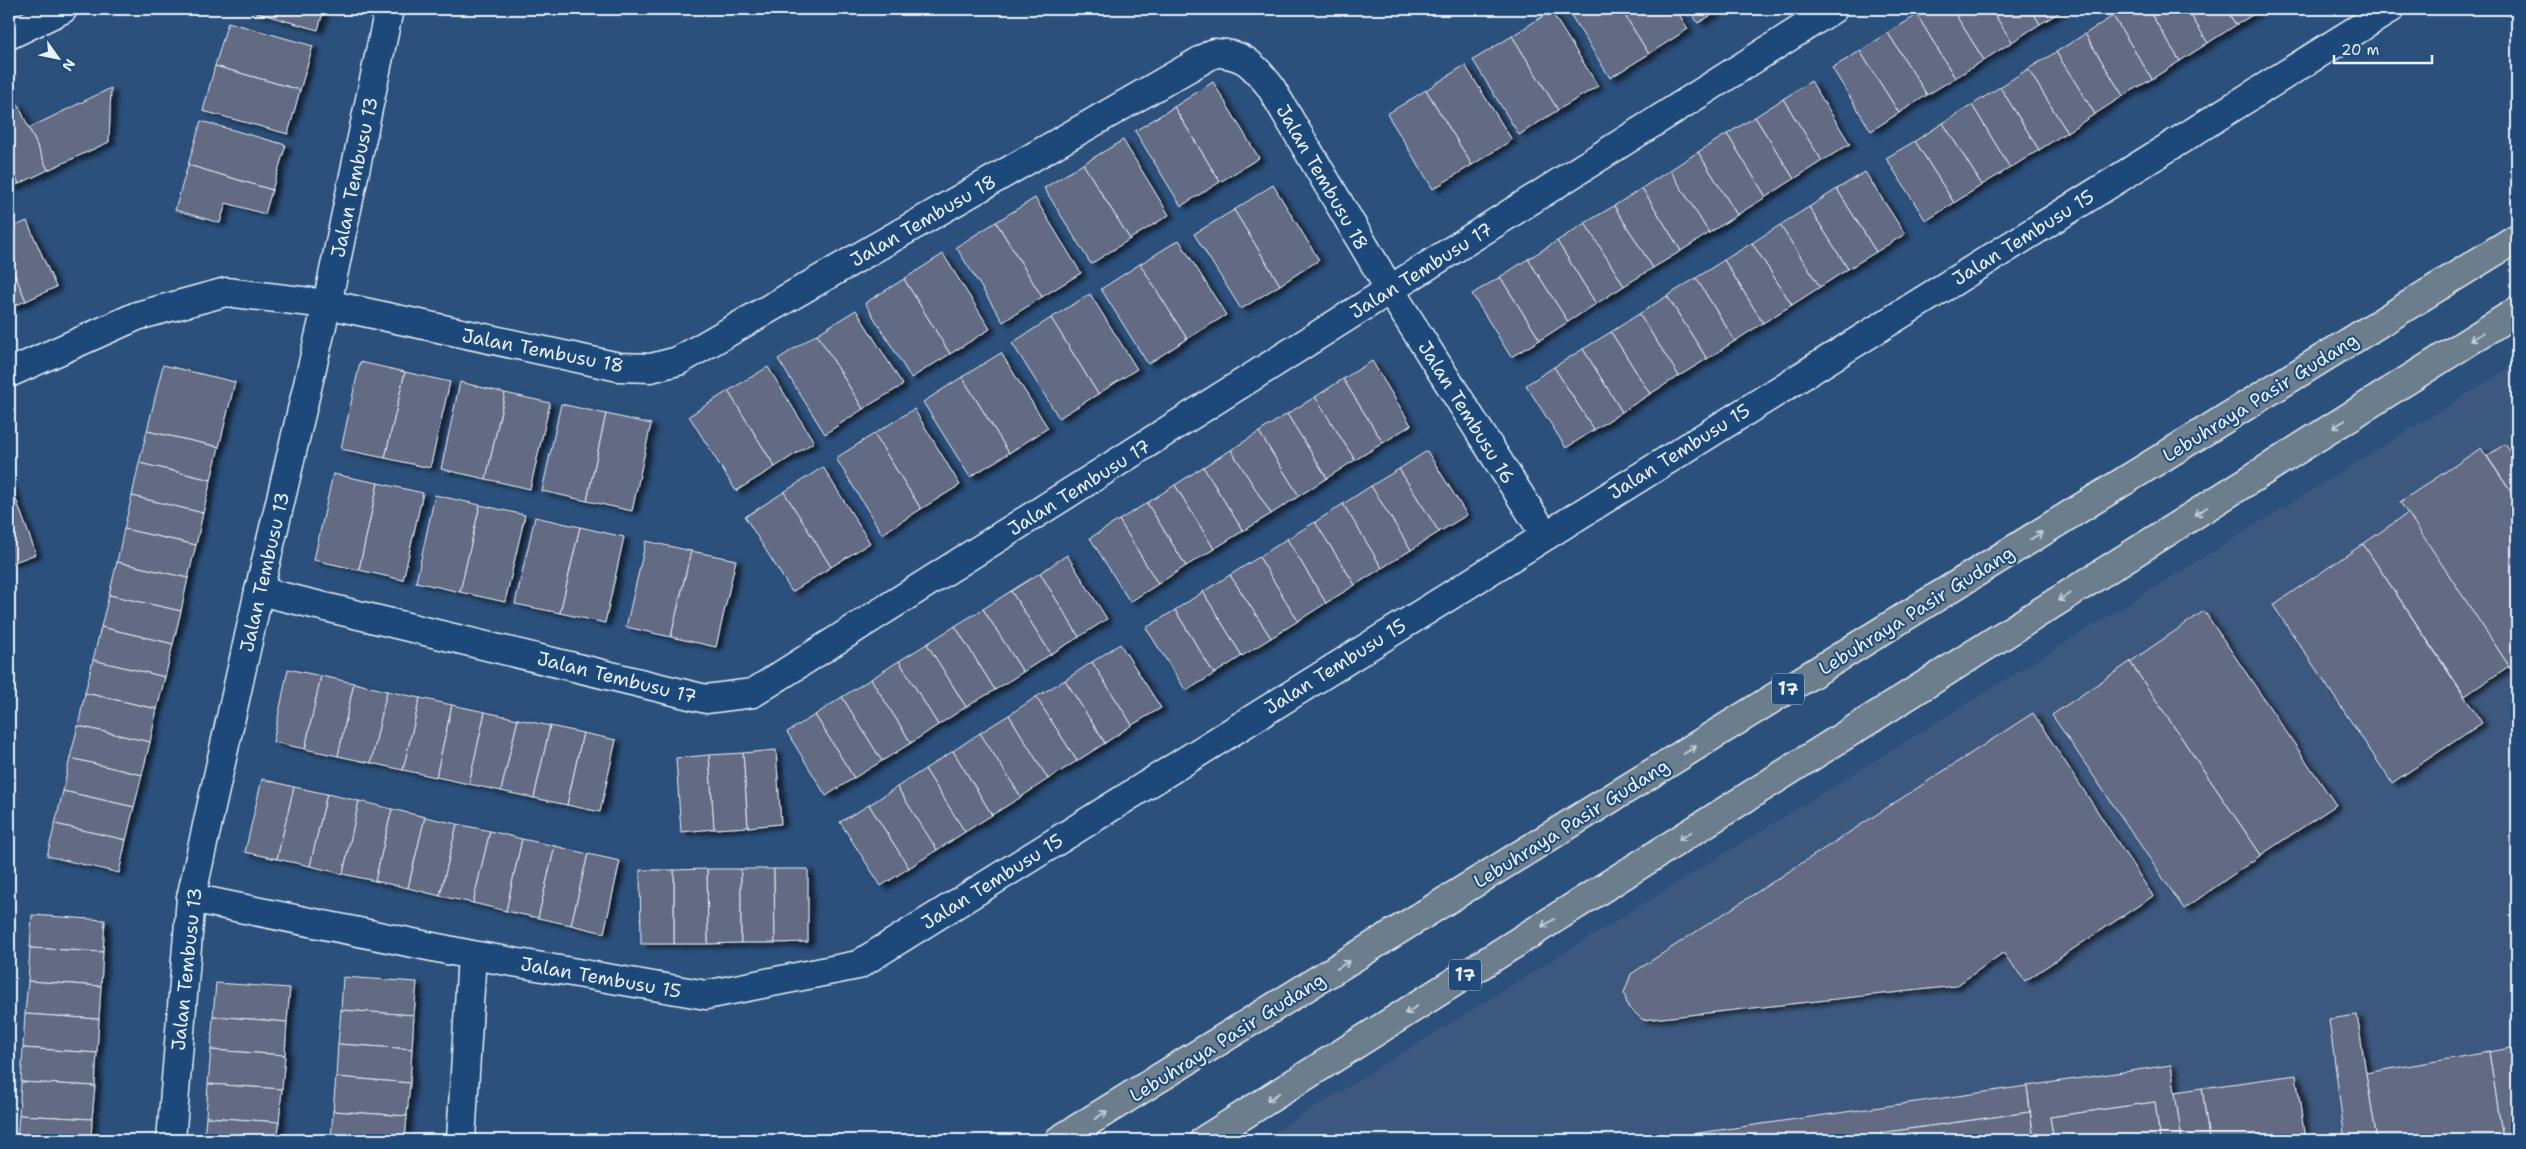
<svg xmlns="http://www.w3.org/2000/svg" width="2526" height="1149" font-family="'Shantell Sans',sans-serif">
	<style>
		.built { fill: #3c587e }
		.building { fill: #626a84; stroke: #e8f1f8; filter: url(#shadow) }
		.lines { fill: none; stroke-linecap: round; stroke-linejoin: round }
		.minor-casing { stroke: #e8f1f8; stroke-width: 31 }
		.trunk-casing { stroke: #e8f1f8; stroke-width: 31 }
		.minor { stroke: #1f4a7a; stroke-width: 28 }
		.trunk { stroke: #6c7d8c; stroke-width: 28 }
		.oneway { stroke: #c3ced8 }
		.labels { text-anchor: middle; stroke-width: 4; stroke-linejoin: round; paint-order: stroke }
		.shield { fill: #1f4a7a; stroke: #acbfd2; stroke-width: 1 }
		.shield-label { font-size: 18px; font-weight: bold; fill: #e8f1f8 }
		.street-label { font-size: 19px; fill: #e8f1f8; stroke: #1f4a7a }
	</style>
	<defs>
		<filter id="shadow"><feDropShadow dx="5.5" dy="3" stdDeviation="2.5" flood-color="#0009"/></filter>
	</defs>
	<rect width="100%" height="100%" fill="#2c507c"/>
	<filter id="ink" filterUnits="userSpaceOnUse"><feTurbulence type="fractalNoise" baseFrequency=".02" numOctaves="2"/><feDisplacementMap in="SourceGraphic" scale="10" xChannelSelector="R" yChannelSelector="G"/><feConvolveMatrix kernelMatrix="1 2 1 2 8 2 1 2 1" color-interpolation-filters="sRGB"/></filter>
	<g filter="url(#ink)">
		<polygon class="built" points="2517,363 2517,1140 1262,1140"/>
		<g class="building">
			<polygon points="244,9 324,9 318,30"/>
			<polygon points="1567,9 1621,9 1649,54 1610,78"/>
			<polygon points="1621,9 1676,9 1688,29 1649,54"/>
			<polygon points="1689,9 1722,9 1698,23"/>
			<polygon points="1926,9 1952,9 1984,60 1955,78 1917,15"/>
			<polygon points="1952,9 1991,9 2012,42 1984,60"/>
			<polygon points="1991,9 2031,9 2040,24 2012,42"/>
			<polygon points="2031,9 2065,9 2040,24"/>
			<polygon points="2124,9 2148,9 2180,61 2152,79 2113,16"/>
			<polygon points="2148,9 2187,9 2208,43 2180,61"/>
			<polygon points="2187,9 2226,9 2236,25 2208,43"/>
			<polygon points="2226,9 2262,9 2236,25"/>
			<polygon points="1551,11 1598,86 1558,110 1512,36"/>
			<polygon points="1917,15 1955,78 1927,95 1888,33"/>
			<polygon points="2113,16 2152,79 2123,96 2085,34"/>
			<polygon points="228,22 313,46 300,90 215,66"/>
			<polygon points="1888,33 1927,95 1899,113 1860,51"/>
			<polygon points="2085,34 2123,96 2095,114 2056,52"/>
			<polygon points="1512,36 1558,110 1519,135 1473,60"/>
			<polygon points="1860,51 1899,113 1871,131 1832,68"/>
			<polygon points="2056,52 2095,114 2067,132 2028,69"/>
			<polygon points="1465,65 1512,140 1472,165 1426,90"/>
			<polygon points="215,66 300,90 288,134 203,111"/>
			<polygon points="2028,69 2067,132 2039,150 2000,87"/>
			<polygon points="1811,81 1850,144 1822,161 1783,99"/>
			<polygon points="1213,82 1259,158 1220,182 1174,107"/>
			<polygon points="2000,87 2039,150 2010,168 1972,105"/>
			<polygon points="111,88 109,142 48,170 29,128"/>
			<polygon points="1426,90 1472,165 1433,189 1387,114"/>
			<polygon points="1783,99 1822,161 1794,179 1755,117"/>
			<polygon points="18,104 48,170 19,184 9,162 9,108"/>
			<polygon points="1972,105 2010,168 1982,185 1943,123"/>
			<polygon points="1174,107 1220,182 1181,206 1135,131"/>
			<polygon points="1755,117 1794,179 1766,197 1727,134"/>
			<polygon points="201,121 286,145 272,190 188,165"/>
			<polygon points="1943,123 1982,185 1954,203 1915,141"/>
			<polygon points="1727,134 1766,197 1737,215 1698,152"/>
			<polygon points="1123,140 1169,215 1130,239 1083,164"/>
			<polygon points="1915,141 1954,203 1926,221 1886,158"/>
			<polygon points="1698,152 1737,215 1709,233 1670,170"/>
			<polygon points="9,162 19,184 9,188"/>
			<polygon points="1083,164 1130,239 1091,264 1044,188"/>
			<polygon points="188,165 272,190 265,214 226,203 220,223 175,210"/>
			<polygon points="1670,170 1709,233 1681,251 1642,188"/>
			<polygon points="1865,172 1905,234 1876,252 1837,189"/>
			<polygon points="1273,185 1319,260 1280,285 1234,210"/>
			<polygon points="1642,188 1681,251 1653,268 1614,206"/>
			<polygon points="1837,189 1876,252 1848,269 1809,207"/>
			<polygon points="1035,198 1081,273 1042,297 996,222"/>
			<polygon points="1614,206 1653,268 1624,286 1585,223"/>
			<polygon points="1809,207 1848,269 1820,287 1780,225"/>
			<polygon points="1234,210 1280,285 1241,309 1194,234"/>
			<polygon points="27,221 56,287 26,301 9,261 9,229"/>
			<polygon points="996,222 1042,297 1003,322 956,247"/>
			<polygon points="1585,223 1624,286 1596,304 1557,241"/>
			<polygon points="1780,225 1820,287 1792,305 1752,243"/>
			<polygon points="1179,240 1226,315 1187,339 1140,264"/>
			<polygon points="1557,241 1596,304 1568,322 1528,259"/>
			<polygon points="1752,243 1792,305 1763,323 1724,260"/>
			<polygon points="943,254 990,329 950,354 904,279"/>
			<polygon points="1528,259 1568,322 1540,340 1500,277"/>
			<polygon points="1724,260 1763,323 1735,341 1696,278"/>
			<polygon points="9,261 26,301 9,308"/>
			<polygon points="1140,264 1187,339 1148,364 1101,289"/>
			<polygon points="1500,277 1540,340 1511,357 1472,294"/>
			<polygon points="1696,278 1735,341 1707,359 1667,296"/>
			<polygon points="904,279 950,354 911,378 865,303"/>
			<polygon points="1090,294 1137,369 1098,394 1051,318"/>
			<polygon points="1667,296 1707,359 1679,376 1639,314"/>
			<polygon points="856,310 903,385 863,409 817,334"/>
			<polygon points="1639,314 1679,376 1650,394 1611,332"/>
			<polygon points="1051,318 1098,394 1059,418 1012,343"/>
			<polygon points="1611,332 1650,394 1622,412 1583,349"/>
			<polygon points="817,334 863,409 825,434 778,359"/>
			<polygon points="1583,349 1622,412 1594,430 1554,367"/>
			<polygon points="1001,353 1048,428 1009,453 962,377"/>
			<polygon points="1372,361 1411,425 1383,443 1343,379"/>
			<polygon points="360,362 405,372 385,458 341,449"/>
			<polygon points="163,365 235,382 219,447 147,431"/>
			<polygon points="768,367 814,442 775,467 728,391"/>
			<polygon points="1554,367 1594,430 1566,448 1526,385"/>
			<polygon points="405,372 450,382 430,468 385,458"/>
			<polygon points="962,377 1009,453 970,477 923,402"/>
			<polygon points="1343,379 1383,443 1355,460 1315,397"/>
			<polygon points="460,382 505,393 486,479 441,469"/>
			<polygon points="728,391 775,467 736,491 689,416"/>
			<polygon points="505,393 550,403 530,489 486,479"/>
			<polygon points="1315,397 1355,460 1327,478 1287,414"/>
			<polygon points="561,404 606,414 587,501 542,491"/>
			<polygon points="914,409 960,485 921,509 874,434"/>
			<polygon points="606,414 651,424 632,511 587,501"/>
			<polygon points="1287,414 1327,478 1299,496 1259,432"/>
			<polygon points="147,431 219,447 211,480 139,463"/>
			<polygon points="1259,432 1299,496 1271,514 1231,450"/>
			<polygon points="874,434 921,509 882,534 836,458"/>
			<polygon points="2505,444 2517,462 2517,501 2487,456"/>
			<polygon points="2481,448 2517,501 2517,678 2400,502"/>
			<polygon points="1231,450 1271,514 1243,531 1203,467"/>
			<polygon points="1427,451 1467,515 1439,532 1399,469"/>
			<polygon points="139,463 211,480 203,513 132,496"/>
			<polygon points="823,467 870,543 831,567 784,492"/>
			<polygon points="1203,467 1243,531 1214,549 1175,485"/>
			<polygon points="1399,469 1439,532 1411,550 1371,486"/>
			<polygon points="333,474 378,483 359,570 314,560"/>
			<polygon points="9,480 36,554 9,564"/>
			<polygon points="378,483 423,493 403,580 359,570"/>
			<polygon points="1175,485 1214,549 1186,566 1147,503"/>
			<polygon points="1371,486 1411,550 1382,568 1343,504"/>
			<polygon points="784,492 831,567 792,592 745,517"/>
			<polygon points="435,495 480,505 460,592 416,582"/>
			<polygon points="132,496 203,513 196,545 124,529"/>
			<polygon points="1147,503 1186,566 1158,584 1119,520"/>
			<polygon points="1343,504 1382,568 1355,585 1315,522"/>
			<polygon points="480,505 525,515 505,602 460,592"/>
			<polygon points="2408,513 2509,666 2465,696 2363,544"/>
			<polygon points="535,517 580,527 560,613 515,604"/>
			<polygon points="1119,520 1158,584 1130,602 1090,538"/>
			<polygon points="1315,522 1355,585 1326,603 1287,539"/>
			<polygon points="580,527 624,537 605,623 560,613"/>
			<polygon points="124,529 196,545 188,578 117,562"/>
			<polygon points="1287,539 1326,603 1298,621 1259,557"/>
			<polygon points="646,541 691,551 671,637 626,627"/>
			<polygon points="2363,544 2482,723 2392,783 2273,605"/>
			<polygon points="691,551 736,560 716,647 671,637"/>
			<polygon points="1067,555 1107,619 1079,637 1040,573"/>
			<polygon points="1259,557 1298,621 1271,638 1230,575"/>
			<polygon points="117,562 188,578 181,611 109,595"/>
			<polygon points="1040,573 1079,637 1051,654 1011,591"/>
			<polygon points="1230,575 1271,638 1242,656 1203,592"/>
			<polygon points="1011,591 1051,654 1023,672 983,609"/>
			<polygon points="1203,592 1242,656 1214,674 1175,610"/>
			<polygon points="109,595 181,611 173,644 101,627"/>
			<polygon points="983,609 1023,672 995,690 955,626"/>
			<polygon points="1175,610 1214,674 1186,691 1146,628"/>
			<polygon points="2204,611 2336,805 2261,855 2130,662"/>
			<polygon points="955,626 995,690 966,707 927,644"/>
			<polygon points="101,627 173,644 165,677 93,660"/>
			<polygon points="927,644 966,707 938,725 899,661"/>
			<polygon points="1120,644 1161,708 1132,725 1092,662"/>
			<polygon points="93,660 165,677 157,709 85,693"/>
			<polygon points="899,661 938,725 911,743 871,679"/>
			<polygon points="1092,662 1132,725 1105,743 1065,680"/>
			<polygon points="2130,662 2261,855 2184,909 2052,715"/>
			<polygon points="288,669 321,676 305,749 273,742"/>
			<polygon points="321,676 354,683 338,756 305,749"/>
			<polygon points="871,679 911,743 882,761 842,697"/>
			<polygon points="1065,680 1105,743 1077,761 1036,697"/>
			<polygon points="354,683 387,691 371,763 338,756"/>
			<polygon points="387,691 420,698 403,770 371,763"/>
			<polygon points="85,693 157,709 150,742 78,726"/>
			<polygon points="842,697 882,761 854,778 815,715"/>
			<polygon points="1036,697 1077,761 1048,779 1009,715"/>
			<polygon points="420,698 452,705 436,777 403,770"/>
			<polygon points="452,705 485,712 469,784 436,777"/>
			<polygon points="485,712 518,719 501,791 469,784"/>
			<polygon points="2033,713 2153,896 2025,981 2003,953 1956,986 1643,1020 1628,1007 1624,993 1631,974"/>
			<polygon points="815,715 854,778 826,796 787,732"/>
			<polygon points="1009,715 1048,779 1021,797 980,733"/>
			<polygon points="518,719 550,726 534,798 501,791"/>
			<polygon points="78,726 150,742 142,775 70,758"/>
			<polygon points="550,726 583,733 567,805 534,798"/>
			<polygon points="583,733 616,740 600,812 567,805"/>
			<polygon points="980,733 1021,797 992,815 953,751"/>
			<polygon points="776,750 781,824 748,827 743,753"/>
			<polygon points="953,751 992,815 965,832 925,769"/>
			<polygon points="743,753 748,827 714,829 709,755"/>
			<polygon points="709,755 714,829 681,832 676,758"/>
			<polygon points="70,758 142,775 134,807 63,791"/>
			<polygon points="925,769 965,832 937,850 897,787"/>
			<polygon points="262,779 294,787 277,859 245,852"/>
			<polygon points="294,787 327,794 310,866 277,859"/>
			<polygon points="897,787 937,850 909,868 869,805"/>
			<polygon points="63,791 134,807 126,840 55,824"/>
			<polygon points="327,794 359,801 343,874 310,866"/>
			<polygon points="359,801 392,809 375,881 343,874"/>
			<polygon points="869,805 909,868 881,886 840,822"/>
			<polygon points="392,809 425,817 408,888 375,881"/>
			<polygon points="425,817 457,824 440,896 408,888"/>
			<polygon points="55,824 126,840 119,873 47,856"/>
			<polygon points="457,824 490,831 473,903 440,896"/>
			<polygon points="490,831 522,839 506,911 473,903"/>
			<polygon points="522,839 555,846 538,918 506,911"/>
			<polygon points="555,846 588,854 571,925 538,918"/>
			<polygon points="588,854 620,861 604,933 571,925"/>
			<polygon points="707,869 741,869 741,943 708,944"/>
			<polygon points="707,869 708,944 674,944 674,870"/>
			<polygon points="741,869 774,869 775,943 741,943"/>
			<polygon points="774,869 808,869 808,942 775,943"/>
			<polygon points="640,870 674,870 674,944 641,944"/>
			<polygon points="32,915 105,920 103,952 30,948"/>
			<polygon points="30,948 103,952 101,986 28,981"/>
			<polygon points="343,977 417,982 414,1015 341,1010"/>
			<polygon points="28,981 101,986 99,1019 25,1014"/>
			<polygon points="216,983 290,988 287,1022 213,1016"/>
			<polygon points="341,1010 414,1015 412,1049 338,1044"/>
			<polygon points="25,1014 99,1019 97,1053 23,1048"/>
			<polygon points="2357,1015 2366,1073 2377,1140 2345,1140 2329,1019"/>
			<polygon points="213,1016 287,1022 285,1055 211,1050"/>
			<polygon points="338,1044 412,1049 410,1083 336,1077"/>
			<polygon points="2517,1047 2517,1140 2503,1140 2489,1052"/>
			<polygon points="23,1048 97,1053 95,1086 21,1082"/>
			<polygon points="211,1050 285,1055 282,1089 208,1084"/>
			<polygon points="2489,1052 2503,1140 2377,1140 2366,1073"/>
			<polygon points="2171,1065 2182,1140 2160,1140 2155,1102 2050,1117 2054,1140 2034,1140 2027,1086"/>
			<polygon points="2296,1075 2305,1140 2209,1140 2202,1088"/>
			<polygon points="336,1077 410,1083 407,1116 333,1111"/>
			<polygon points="21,1082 95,1086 92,1119 19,1115"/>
			<polygon points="208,1084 282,1089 279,1122 206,1117"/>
			<polygon points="2027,1086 2030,1112 1880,1133 1881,1140 1650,1140"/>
			<polygon points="2202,1088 2209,1140 2182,1140 2175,1092"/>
			<polygon points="2155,1102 2160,1140 2054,1140 2050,1117"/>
			<polygon points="333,1111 407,1116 405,1140 331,1140"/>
			<polygon points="2030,1112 2034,1140 1881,1140 1880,1133"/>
			<polygon points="19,1115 92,1119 91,1140 17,1140"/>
			<polygon points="206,1117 279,1122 278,1140 204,1140"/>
		</g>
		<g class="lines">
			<g class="minor-casing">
				<g id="minor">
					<polyline points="9,35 63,9"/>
					<path d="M9 373 137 316 226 292 327 304 619 367 651 368 678 361 1214 53C1243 53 1252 64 1270 86L1390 290 1545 535"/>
					<polyline points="259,591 706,699 753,693 1833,9"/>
					<polyline points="191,898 472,955 706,995 858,965 2390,9"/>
					<polyline points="171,1140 191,898 259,591 327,304 389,9"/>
					<polyline points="461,1140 472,955"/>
				</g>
			</g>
			<g class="trunk-casing">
				<g id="trunk">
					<polyline points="1059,1140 2517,238"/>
					<polyline points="1204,1140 2517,311"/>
				</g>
			</g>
			<use href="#minor" class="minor"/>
			<use href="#trunk" class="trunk"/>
		</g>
		<defs><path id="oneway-shaft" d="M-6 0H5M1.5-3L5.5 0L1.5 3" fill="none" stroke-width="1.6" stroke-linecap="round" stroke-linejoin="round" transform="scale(1.25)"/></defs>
		<g class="oneway">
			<use href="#oneway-shaft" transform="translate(2476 337) rotate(148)"/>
			<use href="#oneway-shaft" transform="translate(2339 424) rotate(148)"/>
			<use href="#oneway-shaft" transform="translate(2201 511) rotate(148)"/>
			<use href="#oneway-shaft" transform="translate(2036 536) rotate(-32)"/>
			<use href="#oneway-shaft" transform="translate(2064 597) rotate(148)"/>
			<use href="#oneway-shaft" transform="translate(1690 750) rotate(-32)"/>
			<use href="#oneway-shaft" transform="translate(1685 836) rotate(148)"/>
			<use href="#oneway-shaft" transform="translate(1548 923) rotate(148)"/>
			<use href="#oneway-shaft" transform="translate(1343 965) rotate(-32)"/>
			<use href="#oneway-shaft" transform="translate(1411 1010) rotate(148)"/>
			<use href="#oneway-shaft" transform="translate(1273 1097) rotate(148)"/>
			<use href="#oneway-shaft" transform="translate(1101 1115) rotate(-32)"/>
		</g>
	</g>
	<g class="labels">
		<g class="shield">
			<rect x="1772" y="673.5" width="32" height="31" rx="4"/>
			<rect x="1449" y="959.5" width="32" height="31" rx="4"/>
		</g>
		<g class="shield-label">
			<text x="1788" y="695">17</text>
			<text x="1465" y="981">17</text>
		</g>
		<g class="street-label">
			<text transform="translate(354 177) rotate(-78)" y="7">Jalan Tembusu 13</text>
			<text transform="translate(1323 177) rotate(60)" y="7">Jalan Tembusu 18</text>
			<text transform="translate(923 220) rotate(-30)" y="7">Jalan Tembusu 18</text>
			<text transform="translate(2023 237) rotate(-32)" y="7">Jalan Tembusu 15</text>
			<text transform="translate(1421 270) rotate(-32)" y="7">Jalan Tembusu 17</text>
			<text transform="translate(543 350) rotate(11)" y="7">Jalan Tembusu 18</text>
			<text transform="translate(2260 397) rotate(-32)" y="7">Lebuhraya Pasir Gudang</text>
			<text transform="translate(1467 412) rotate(58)" y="7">Jalan Tembusu 16</text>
			<text transform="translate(1679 451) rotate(-32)" y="7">Jalan Tembusu 15</text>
			<text transform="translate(1079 487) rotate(-32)" y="7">Jalan Tembusu 17</text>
			<text transform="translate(264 572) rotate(-77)" y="7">Jalan Tembusu 13</text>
			<text transform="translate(1916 610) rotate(-32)" y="7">Lebuhraya Pasir Gudang</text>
			<text transform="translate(1335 666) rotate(-32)" y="7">Jalan Tembusu 15</text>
			<text transform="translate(617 677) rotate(14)" y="7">Jalan Tembusu 17</text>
			<text transform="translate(1571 823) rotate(-32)" y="7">Lebuhraya Pasir Gudang</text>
			<text transform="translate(992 881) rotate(-32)" y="7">Jalan Tembusu 15</text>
			<text transform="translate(186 969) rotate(-84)" y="7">Jalan Tembusu 13</text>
			<text transform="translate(601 977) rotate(10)" y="7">Jalan Tembusu 15</text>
			<text transform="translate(1227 1037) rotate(-32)" y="7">Lebuhraya Pasir Gudang</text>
		</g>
	</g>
	<rect width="2526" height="1149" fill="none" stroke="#1f4a7a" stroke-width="30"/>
	<rect x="15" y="15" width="2496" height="1119" fill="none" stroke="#e8f1f8" stroke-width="2" filter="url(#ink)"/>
	<g transform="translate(58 58) rotate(123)" stroke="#1f4a7a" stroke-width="4" paint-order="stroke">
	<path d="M0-4L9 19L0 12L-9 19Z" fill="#e8f1f8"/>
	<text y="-8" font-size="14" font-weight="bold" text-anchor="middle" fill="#e8f1f8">N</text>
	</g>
	<path d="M2334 55v8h98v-8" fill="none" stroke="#e8f1f8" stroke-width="2.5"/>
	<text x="2341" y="55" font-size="15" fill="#e8f1f8" stroke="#1f4a7a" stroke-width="4" paint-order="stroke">20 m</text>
</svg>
